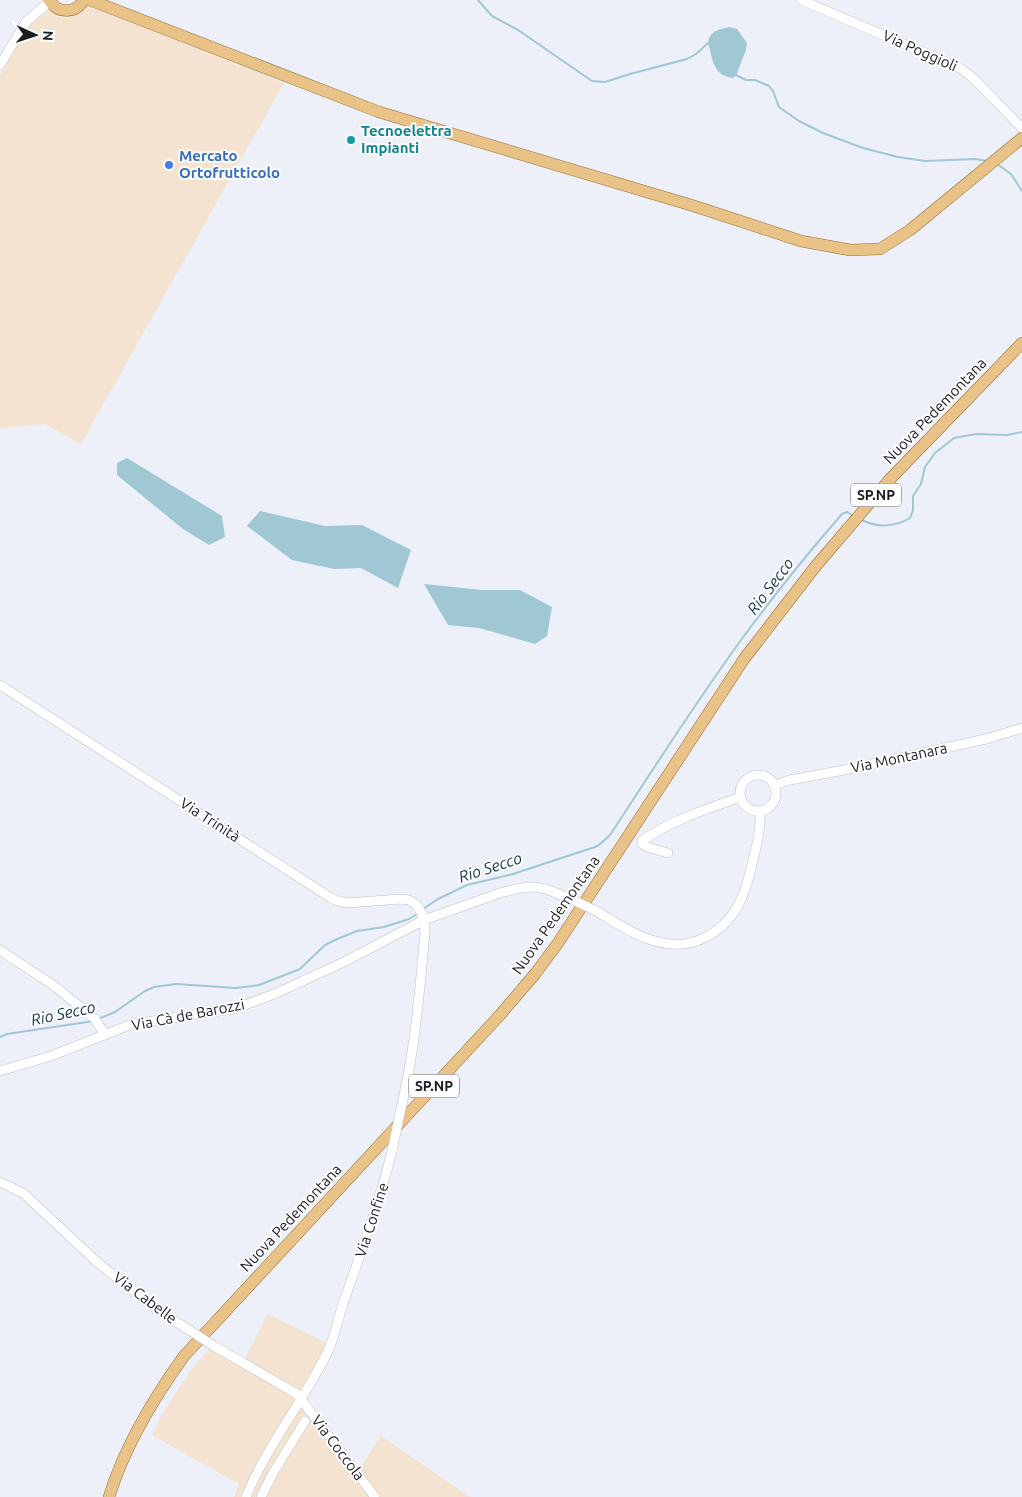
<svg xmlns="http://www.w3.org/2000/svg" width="1022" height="1497" font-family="Ubuntu,sans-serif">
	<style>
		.industrial { fill: #f5e3d2 }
		.water { fill: #a0c8d4 }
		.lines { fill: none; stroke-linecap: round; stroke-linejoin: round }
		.stream { stroke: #a0c8d4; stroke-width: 2 }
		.minor-casing { stroke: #bfc1ca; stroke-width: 10 }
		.major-casing { stroke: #976d2e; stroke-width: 12 }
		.minor { stroke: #fff; stroke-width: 9 }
		.major { stroke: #e9c287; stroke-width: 11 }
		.minor-bridge-casing { stroke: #bfc1ca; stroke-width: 10; stroke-linecap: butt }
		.minor-bridge { stroke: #fff; stroke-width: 9 }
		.culture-dot { fill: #0f9aa8; stroke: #fdfdff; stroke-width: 2 }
		.shop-dot { fill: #3f7fe0; stroke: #fdfdff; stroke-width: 2 }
		.labels { text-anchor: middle; stroke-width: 4; stroke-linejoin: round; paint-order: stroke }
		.shield { fill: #fdfdff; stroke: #5e5f62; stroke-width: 1 }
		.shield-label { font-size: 14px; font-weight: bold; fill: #1a1b1e }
		.street-label { font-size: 15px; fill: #1a1b1e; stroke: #fdfdff }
		.culture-label { font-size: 15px; font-weight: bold; fill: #0d838f; stroke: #fdfdff; text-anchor: start }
		.shop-label { font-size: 15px; font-weight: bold; fill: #366cbe; stroke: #fdfdff; text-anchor: start }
		.water-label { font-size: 16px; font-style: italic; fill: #143943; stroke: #fdfdff }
	</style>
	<rect width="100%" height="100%" fill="#edeff9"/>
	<g class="industrial">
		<polygon points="87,6 99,7 284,83 81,444 44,424 0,428 0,75 29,26 38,16 49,11 83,8"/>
		<polygon points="268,1314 333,1346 301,1401 359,1470 381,1436 470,1497 234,1497 239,1484 152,1435 161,1416 191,1370 215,1342 245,1359"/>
	</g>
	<g class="water">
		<path d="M729 27 737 29 747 43 746 50 736 76 733 78C716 76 713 64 710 50 709 46 707 43 709 38 713 30 721 29 729 27Z"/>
		<polygon points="127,458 222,516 225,537 209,545 183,529 117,475 117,463"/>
		<polygon points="260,511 325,526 362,525 411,550 398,588 361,568 334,569 292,560 247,526"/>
		<polygon points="424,584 482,590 520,590 552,607 547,636 535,644 479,628 448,625"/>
	</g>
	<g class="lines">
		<g class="stream">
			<polyline points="478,0 492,16 518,30 592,81 605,82 630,74 687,59 696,54 708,43"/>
			<polyline points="736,75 746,80 755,80 769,86 773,91 779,107 799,121 823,133 863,148 898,157 925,161 975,159 988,161"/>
			<polyline points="997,164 1011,174 1022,191"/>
			<path d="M862 520C877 528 895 527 910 518L913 510V496L921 484 925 467 935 453 954 438 976 434 1007 435 1022 432"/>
			<path d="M423 909 438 899 467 885 513 874 595 847 599 845 610 835C654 768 697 700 744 636 775 594 808 553 842 514L847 512 852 515"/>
			<polyline points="98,1019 115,1012 145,991 154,987 176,984 236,988 259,985 300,969 325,945 337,939 357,931 384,927 409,919 417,914"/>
			<polyline points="0,1037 7,1034 94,1021"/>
		</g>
		<g class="minor-casing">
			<g id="minor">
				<polyline points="801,0 960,68 972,77 1022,128"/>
				<polyline points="0,65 26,22 50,1"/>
				<path d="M0 685 331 898 338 901 347 903 400 899 409 900 417 905 424 918 425 933C420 986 416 1039 405 1090"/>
				<circle cx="758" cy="793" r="18"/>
				<polyline points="775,785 790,780 844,770 986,739 1022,728"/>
				<path d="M668 853 647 847 642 844V841C672 820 706 809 741 797"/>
				<path d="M598 912C621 926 644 942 671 944 682 945 694 943 704 938 737 922 746 893 753 860 757 844 761 828 760 811"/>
				<polyline points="0,950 53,985 95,1019 105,1035"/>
				<polyline points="0,1071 51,1056 132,1024 234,1009 279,992 346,961 424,920 500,893 520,888 534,887 546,889 569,898"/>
				<polyline points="0,1182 23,1193 96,1261 139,1296 162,1313 186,1328"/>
				<polyline points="214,1346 297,1394 375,1497"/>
				<path d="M246 1497C267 1445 304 1401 328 1351 335 1336 338 1319 343 1304 361 1253 379 1203 392 1151"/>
				<polyline points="261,1497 273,1473 305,1421"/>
			</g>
		</g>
		<g class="major-casing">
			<g id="major">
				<path d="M49 0C58 14 75 14 84 0"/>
				<polyline points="90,0 379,112 694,206 801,241 850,250 880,249 910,230 1022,138"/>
				<path d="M109 1497C125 1445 153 1399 184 1356L500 1015 535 974 558 943 744 659 815 567 891 478 1022 343"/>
			</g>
		</g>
		<use href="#minor" class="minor"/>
		<use href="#major" class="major"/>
		<g class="minor-bridge-casing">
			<g id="minor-bridge">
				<polyline points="569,898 598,912"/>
				<polyline points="392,1151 405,1090"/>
				<polyline points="186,1328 214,1346"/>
			</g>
		</g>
		<use href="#minor-bridge" class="minor-bridge"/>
	</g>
	<circle class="culture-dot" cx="351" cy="140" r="5"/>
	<circle class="shop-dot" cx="169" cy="165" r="5"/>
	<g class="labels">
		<g class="shield">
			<rect x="851" y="483.5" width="50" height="23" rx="4"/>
			<rect x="409" y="1074.5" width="50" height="23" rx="4"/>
		</g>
		<g class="shield-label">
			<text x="876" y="500">SP.NP</text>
			<text x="434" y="1091">SP.NP</text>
		</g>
		<g class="street-label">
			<text transform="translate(920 51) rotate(24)" y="5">Via Poggioli</text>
			<text transform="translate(935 411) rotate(-46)" y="5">Nuova Pedemontana</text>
			<text transform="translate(899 758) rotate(-12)" y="5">Via Montanara</text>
			<text transform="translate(210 820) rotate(33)" y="5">Via Trinità</text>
			<text transform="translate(556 915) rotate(-55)" y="5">Nuova Pedemontana</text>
			<text transform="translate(188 1015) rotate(-11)" y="5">Via Cà de Barozzi</text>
			<text transform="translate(291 1218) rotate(-47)" y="5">Nuova Pedemontana</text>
			<text transform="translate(372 1220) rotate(-72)" y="5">Via Confine</text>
			<text transform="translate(145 1298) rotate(37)" y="5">Via Cabelle</text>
			<text transform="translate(338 1448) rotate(53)" y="5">Via Coccola</text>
		</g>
		<g class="culture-label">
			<text x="361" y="136">Tecnoelettra<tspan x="361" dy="17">Impianti</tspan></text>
		</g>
		<g class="shop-label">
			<text x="179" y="161">Mercato<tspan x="179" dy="17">Ortofrutticolo</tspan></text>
		</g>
		<g class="water-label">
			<text transform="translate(770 586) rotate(-53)" y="6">Rio Secco</text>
			<text transform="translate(490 867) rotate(-18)" y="6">Rio Secco</text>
			<text transform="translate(63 1013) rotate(-12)" y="6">Rio Secco</text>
		</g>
	</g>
	<g transform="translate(35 35) rotate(93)" stroke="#fdfdff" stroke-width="4" paint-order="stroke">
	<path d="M0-4L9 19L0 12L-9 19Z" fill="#1a1b1e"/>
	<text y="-8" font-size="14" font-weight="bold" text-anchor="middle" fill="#1a1b1e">N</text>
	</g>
</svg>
